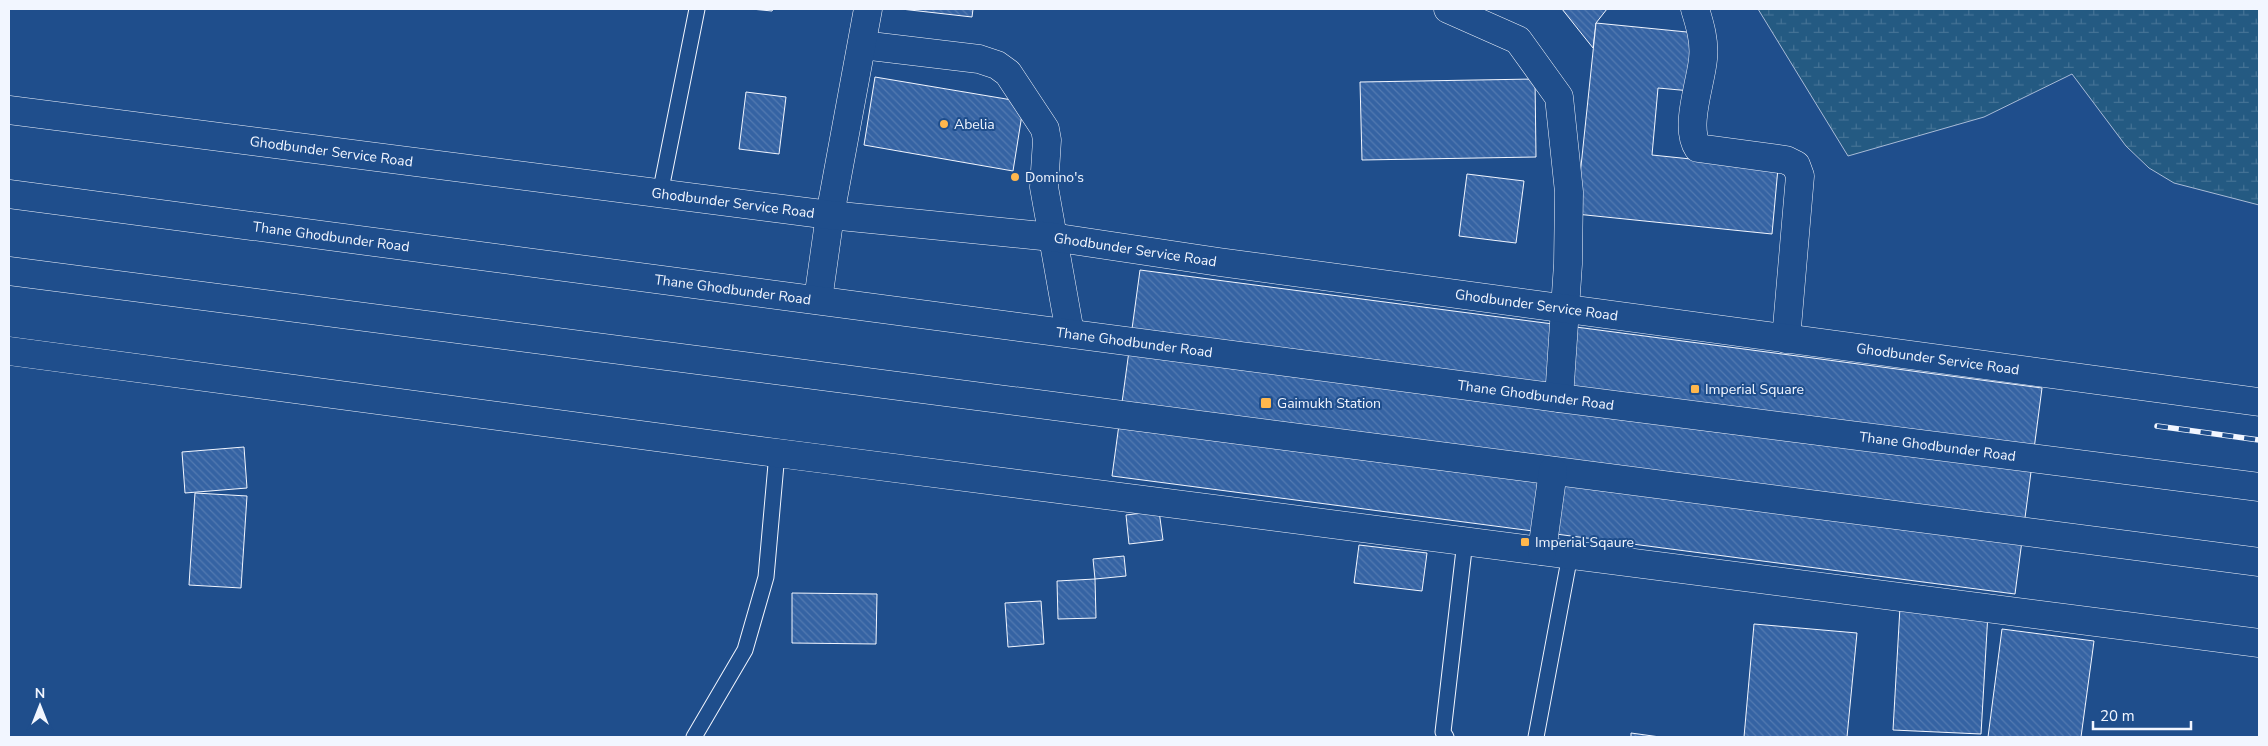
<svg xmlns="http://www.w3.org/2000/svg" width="2268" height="746" font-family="'Nunito Sans',sans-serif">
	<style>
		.wetland { fill: url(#wetland-marsh); stroke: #a8bbd7 }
		.building { fill: url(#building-back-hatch); stroke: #f2f6ff }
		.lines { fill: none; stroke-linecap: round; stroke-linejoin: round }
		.service-casing { stroke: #f2f6ff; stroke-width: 17 }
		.minor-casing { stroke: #f2f6ff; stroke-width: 29 }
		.tertiary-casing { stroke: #f2f6ff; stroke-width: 29 }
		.primary-casing { stroke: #f2f6ff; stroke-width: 29 }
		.service { stroke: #1f4e8c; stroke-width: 15 }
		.minor { stroke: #1f4e8c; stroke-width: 28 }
		.tertiary { stroke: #1f4e8c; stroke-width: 28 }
		.primary { stroke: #1f4e8c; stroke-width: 28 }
		.rail-casing { stroke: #f2f6ff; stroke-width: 5.5 }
		.rail { stroke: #1f4e8c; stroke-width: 4; stroke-dasharray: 11; stroke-linecap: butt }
		.poi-dot { fill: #ffb74d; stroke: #1f4e8c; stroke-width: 2 }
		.labels { text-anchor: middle; stroke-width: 4; stroke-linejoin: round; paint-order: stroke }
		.poi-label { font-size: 14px; fill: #f2f6ff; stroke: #1f4e8c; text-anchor: start }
		.street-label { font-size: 14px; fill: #f2f6ff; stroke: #1f4e8c }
	</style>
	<defs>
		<pattern id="wetland-marsh" width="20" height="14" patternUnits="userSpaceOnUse" patternTransform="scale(1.25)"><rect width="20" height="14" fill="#245a82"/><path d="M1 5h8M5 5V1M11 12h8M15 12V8" fill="none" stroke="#447295"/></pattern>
		<pattern id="building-back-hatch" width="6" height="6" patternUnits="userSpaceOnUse" patternTransform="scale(1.25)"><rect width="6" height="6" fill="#3563a3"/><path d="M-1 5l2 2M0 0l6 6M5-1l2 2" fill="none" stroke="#537ab1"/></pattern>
	</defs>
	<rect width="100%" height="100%" fill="#1f4e8c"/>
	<polygon class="wetland" points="1758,9 2259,9 2259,205 2174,183 2149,168 2126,146 2072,74 1984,117 1848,156"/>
	<g class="building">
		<polygon points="751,9 773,9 772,11"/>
		<polygon points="901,9 973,9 972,17"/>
		<polygon points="1562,9 1607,9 1596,23 1593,48"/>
		<polygon points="1596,23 1697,33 1691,91 1658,88 1652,155 1778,168 1772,234 1576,214"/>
		<polygon points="875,77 1024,102 1013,171 864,145"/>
		<polygon points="1535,79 1536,157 1362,160 1360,82"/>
		<polygon points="746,92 786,97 779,154 739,149"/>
		<polygon points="1467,174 1524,181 1516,243 1459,236"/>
		<polygon points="1140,270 2042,388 2015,594 1112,476"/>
		<polygon points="244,447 247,488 185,493 182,452"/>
		<polygon points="195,493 247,496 241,588 189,585"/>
		<polygon points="1159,511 1163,540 1129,544 1126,515"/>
		<polygon points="1359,545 1427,553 1422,591 1354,583"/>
		<polygon points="1124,556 1126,576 1095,579 1093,559"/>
		<polygon points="1095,579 1096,618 1058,619 1057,581"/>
		<polygon points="792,593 877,594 876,644 792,643"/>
		<polygon points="1041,601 1044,644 1008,647 1005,603"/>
		<polygon points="1900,607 1988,613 1981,734 1893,730"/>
		<polygon points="1754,624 1857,633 1847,737 1744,737"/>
		<polygon points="2002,629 2094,641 2081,737 1988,737"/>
		<polygon points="1631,733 1660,737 1631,737"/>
	</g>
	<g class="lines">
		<g class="service-casing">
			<g id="service">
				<polyline points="660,194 697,9"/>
				<polyline points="694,737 745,650 766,577 777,453"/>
				<polyline points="1446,737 1443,732 1465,541"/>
				<polyline points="1536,737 1570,555"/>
			</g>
		</g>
		<g class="minor-casing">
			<g id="minor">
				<polyline points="1448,9 1518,40 1559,97 1569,192 1568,264 1559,398"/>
				<path d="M1695 9C1700 25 1705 42 1703 59 1701 83 1684 127 1698 148L1786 160 1796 165 1800 176 1786 339"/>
				<polyline points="862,45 979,59 997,65 1008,73 1045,129 1047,140 1044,187 1070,333"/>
				<polyline points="818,300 830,215 868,9"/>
			</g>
		</g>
		<g class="tertiary-casing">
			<g id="tertiary">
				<path id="s1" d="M9 110 830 215 1052 237 1219 262 2259 402"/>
				<polyline points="9,351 777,453 2259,643"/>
			</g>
		</g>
		<g class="primary-casing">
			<g id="primary">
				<path id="s2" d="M9 194 1559 398 2259 487"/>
				<polyline points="9,271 2259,562"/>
				<polyline points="1542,551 1553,471"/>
			</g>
		</g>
		<use href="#service" class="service"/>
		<use href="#minor" class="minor"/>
		<use href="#tertiary" class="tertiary"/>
		<use href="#primary" class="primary"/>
		<g class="rail-casing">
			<polyline id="rail" points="2157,426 2259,440"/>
		</g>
		<use href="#rail" class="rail"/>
	</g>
	<g class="poi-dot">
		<circle cx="944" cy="124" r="5"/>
		<circle cx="1015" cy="177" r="5"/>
		<rect x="1690" y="384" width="10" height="10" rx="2.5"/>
		<rect x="1260" y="397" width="12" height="12" rx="2.5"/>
		<rect x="1520" y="537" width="10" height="10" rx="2.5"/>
	</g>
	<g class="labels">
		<g class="poi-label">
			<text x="954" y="129">Abelia</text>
			<text x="1025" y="182">Domino's</text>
			<text x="1705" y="394">Imperial Square</text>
			<text x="1277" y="408">Gaimukh Station</text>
			<text x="1535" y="547">Imperial Sqaure</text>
		</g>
		<g class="street-label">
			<text dy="5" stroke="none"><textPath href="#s1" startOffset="325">Ghodbunder Service Road</textPath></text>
			<text dy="5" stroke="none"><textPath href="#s1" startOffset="730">Ghodbunder Service Road</textPath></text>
			<text dy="5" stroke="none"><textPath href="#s2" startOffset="325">Thane Ghodbunder Road</textPath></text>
			<text dy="5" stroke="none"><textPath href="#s1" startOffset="1135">Ghodbunder Service Road</textPath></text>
			<text dy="5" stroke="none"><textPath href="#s2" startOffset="730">Thane Ghodbunder Road</textPath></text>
			<text dy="5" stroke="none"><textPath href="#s1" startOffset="1540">Ghodbunder Service Road</textPath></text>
			<text dy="5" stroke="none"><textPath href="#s2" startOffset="1135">Thane Ghodbunder Road</textPath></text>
			<text dy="5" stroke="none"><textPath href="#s1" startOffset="1945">Ghodbunder Service Road</textPath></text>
			<text dy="5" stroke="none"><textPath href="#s2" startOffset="1540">Thane Ghodbunder Road</textPath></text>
			<text dy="5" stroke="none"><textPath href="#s2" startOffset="1945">Thane Ghodbunder Road</textPath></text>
		</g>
	</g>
	<rect width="2268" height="746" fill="none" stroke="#f2f6ff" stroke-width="20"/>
	<g transform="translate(40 706)" stroke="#1f4e8c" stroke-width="4" paint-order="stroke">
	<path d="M0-4L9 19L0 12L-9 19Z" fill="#f2f6ff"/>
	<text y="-8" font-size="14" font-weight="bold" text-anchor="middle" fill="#f2f6ff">N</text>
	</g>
	<path d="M2093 721v8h98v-8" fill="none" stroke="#f2f6ff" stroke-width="2.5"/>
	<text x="2100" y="721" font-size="15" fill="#f2f6ff" stroke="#1f4e8c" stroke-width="4" paint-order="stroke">20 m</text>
</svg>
